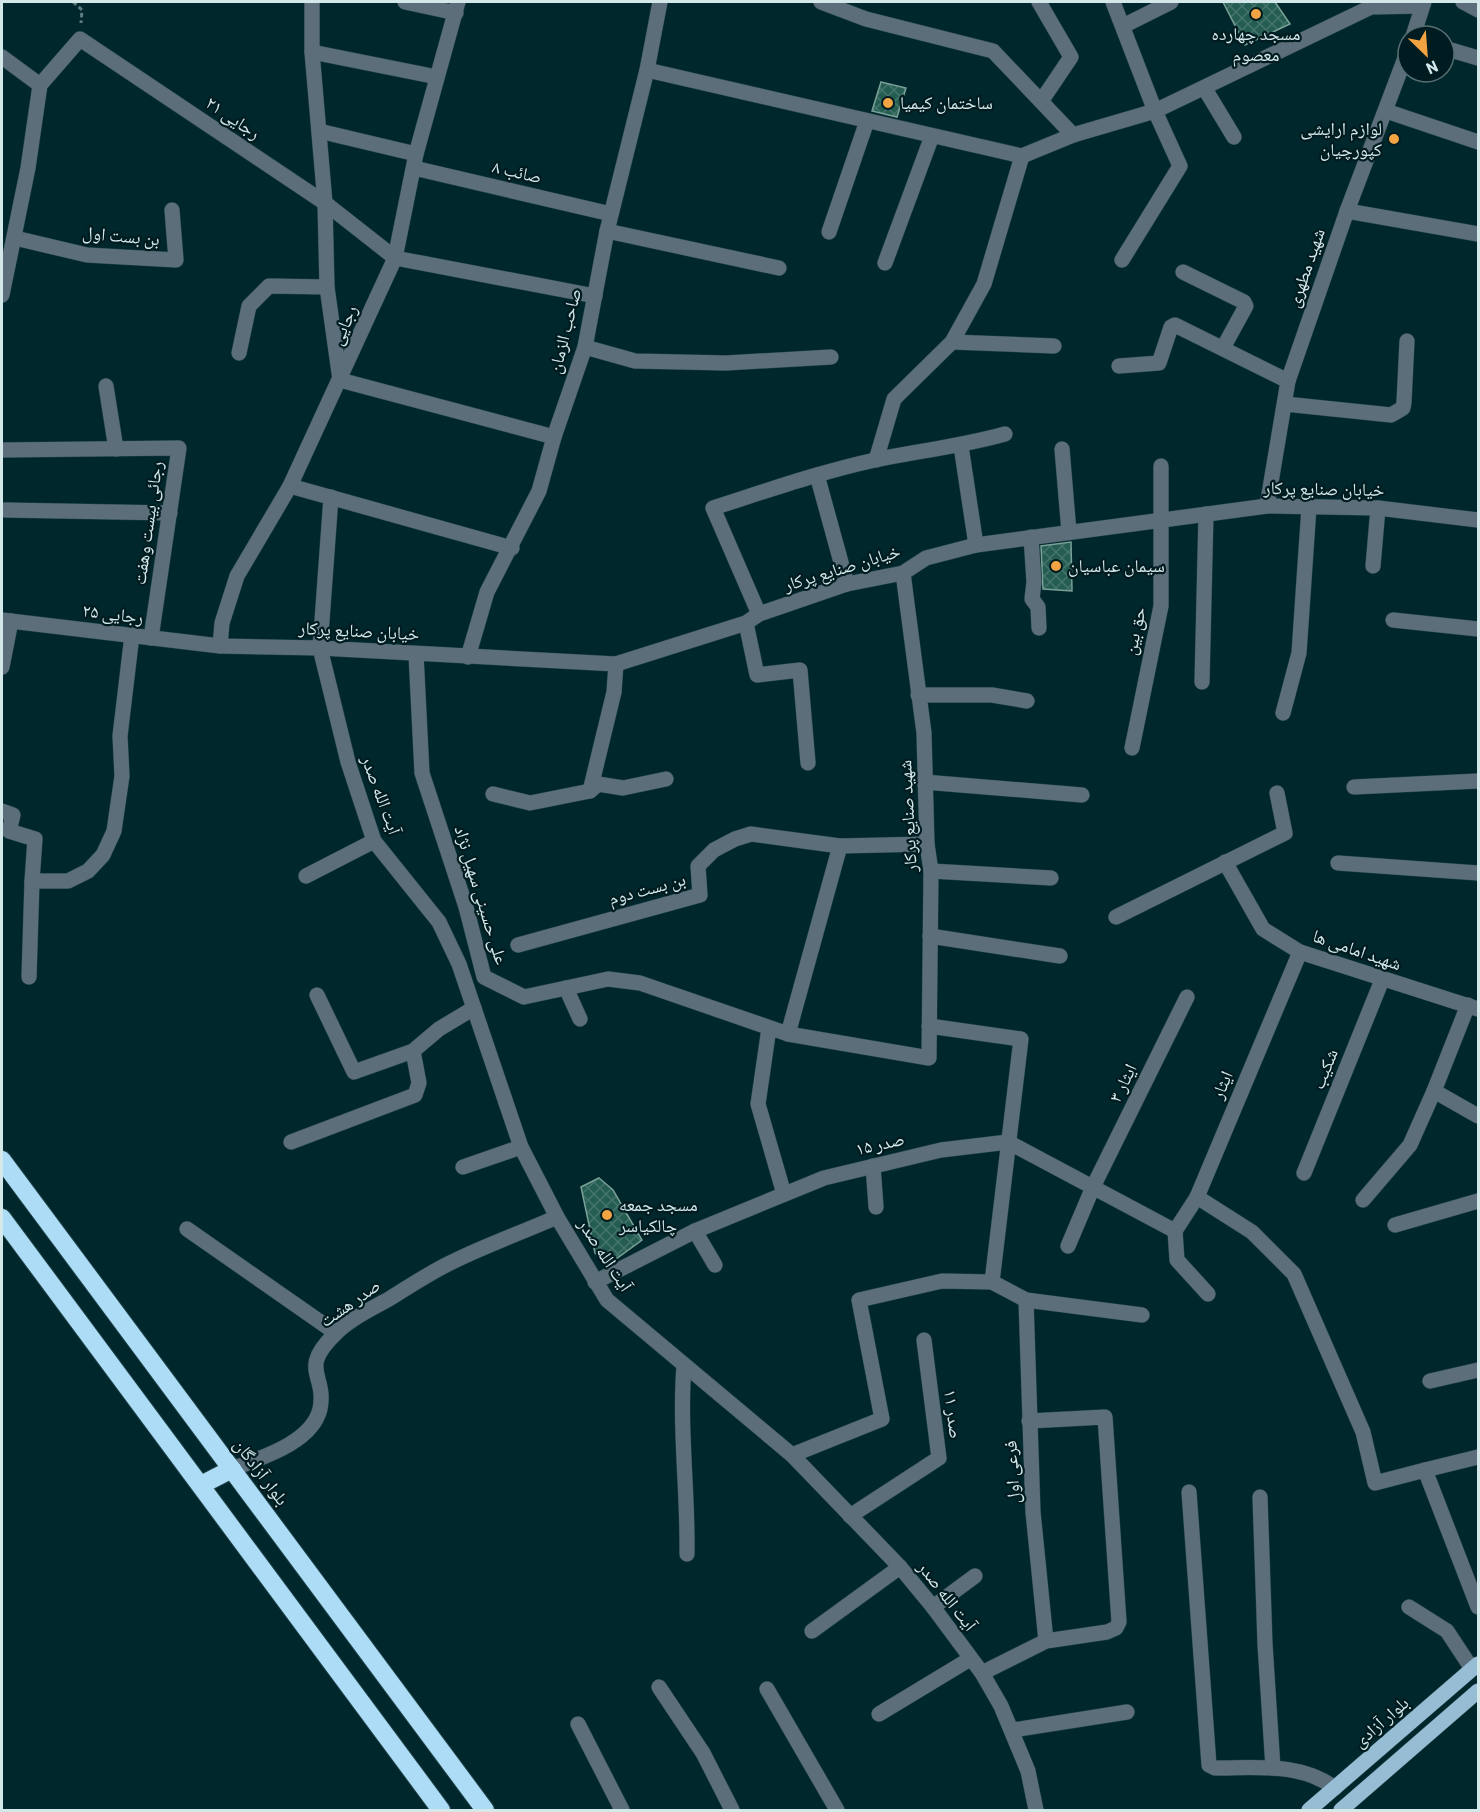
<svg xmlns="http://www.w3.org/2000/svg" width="1480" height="1812" font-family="Barlow,'Noto Naskh Arabic',sans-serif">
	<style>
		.building { fill: url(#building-cross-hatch); stroke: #7aa097; stroke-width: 1.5 }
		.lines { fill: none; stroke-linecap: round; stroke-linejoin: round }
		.minor-casing { stroke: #1e4247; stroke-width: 16 }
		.major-casing { stroke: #1e4247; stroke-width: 16 }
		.highway-casing { stroke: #1e4247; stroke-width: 20 }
		.path { stroke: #5e7d81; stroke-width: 3; stroke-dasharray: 4.5 3; stroke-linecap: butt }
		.minor { stroke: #5c6e79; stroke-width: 15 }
		.major { stroke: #96bdd3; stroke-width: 15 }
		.highway { stroke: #addcf7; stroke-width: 18 }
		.poi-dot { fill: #f3a442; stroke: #011c20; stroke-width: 2 }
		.labels { text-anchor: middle; stroke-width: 4.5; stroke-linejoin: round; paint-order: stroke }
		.poi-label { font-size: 18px; fill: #d4e8ea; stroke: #011c20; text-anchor: start }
		.street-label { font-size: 18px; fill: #d4e8ea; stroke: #011c20 }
	</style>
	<defs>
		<pattern id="building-cross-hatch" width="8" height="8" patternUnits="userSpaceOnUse" patternTransform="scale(1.5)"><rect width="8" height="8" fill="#255d52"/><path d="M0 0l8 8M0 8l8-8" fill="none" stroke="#44746b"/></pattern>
	</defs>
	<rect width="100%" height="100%" fill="#00272c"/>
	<g class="building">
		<polygon points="1223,2 1275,2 1290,24 1245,45"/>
		<polygon points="881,82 906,88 897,117 872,111"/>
		<polygon points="1071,542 1072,591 1043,589 1041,546"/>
		<polygon points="599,1178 613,1190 642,1240 609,1264 595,1253 581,1187"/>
	</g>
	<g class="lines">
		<g class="minor-casing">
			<g id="minor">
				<polyline points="312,2 312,52 325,203 327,287 340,380 554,437"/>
				<polyline points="405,2 456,13"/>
				<polyline points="821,2 866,19 993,51 1073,135"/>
				<polyline points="1039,2 1071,57 1042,100"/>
				<polyline points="1113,2 1155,111 1180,166 1122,260"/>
				<polyline points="1463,2 1478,10"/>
				<polyline points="1123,26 1171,2"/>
				<polyline points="1413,36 1424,2"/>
				<polyline points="1444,48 1478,58"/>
				<polyline points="312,52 437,77"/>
				<polyline points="2,57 40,85"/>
				<polyline points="647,70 1022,156"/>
				<polyline points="1205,89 1234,137"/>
				<polyline points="1386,111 1478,142"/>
				<polyline points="319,131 416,154"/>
				<polyline points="1022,156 1073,135 1155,111 1371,7 1422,6"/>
				<polyline points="414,168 611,214"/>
				<polyline points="1347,211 1478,234"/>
				<polyline points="607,231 779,268"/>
				<polyline points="829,232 867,121"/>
				<polyline points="15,238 87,255 176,260 172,210"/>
				<polyline points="885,263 932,136"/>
				<polyline points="1183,272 1244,302 1246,306 1223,348"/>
				<polyline points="2,295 28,168 40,85 80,39 325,203 395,258 595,296"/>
				<polyline points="952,342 1054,346"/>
				<polyline points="585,347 635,361 726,363 831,357"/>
				<polyline points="239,353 249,306 269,286 327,287"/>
				<polyline points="1119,366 1159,363 1171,327 1175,325 1288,381"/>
				<polyline points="106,386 116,449"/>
				<polyline points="1285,404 1391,415 1403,408 1404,402 1407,341"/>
				<polyline points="961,446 976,545"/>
				<polyline points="1062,449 1069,532"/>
				<polyline points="2,450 179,448 151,638"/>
				<polyline points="876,460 894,399 952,342 984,284 1022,156"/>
				<polyline points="817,475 847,584"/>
				<polyline points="290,486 512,548"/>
				<polyline points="331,497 320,648 348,762 374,841 439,922 459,964 521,1147 557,1217 607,1300 792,1455 900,1567 933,1607 982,1673 1001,1706 1028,1771 1036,1810"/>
				<polyline points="1267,506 1288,381 1347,211 1408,50"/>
				<polyline points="5,510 170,513"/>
				<polyline points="1031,537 1034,582 1032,599 1038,607 1039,628"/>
				<polyline points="1373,566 1378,508"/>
				<path d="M759 614 713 508C766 491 820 472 875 460 919 451 962 446 1005 434"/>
				<polyline points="2,620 220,646 320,648 616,664 746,623 759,614 847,584 903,573 926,558 976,545 1267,506 1378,508 1478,520"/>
				<polyline points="1393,620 1478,629"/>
				<polyline points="746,623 757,675 800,670 808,763"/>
				<polyline points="220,646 222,623 237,576 290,486 395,258 416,154 458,2"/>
				<polyline points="416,654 422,773 466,907 484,977 524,997 608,979 640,983 788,1034 929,1058 931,871 927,844 924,733 903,573"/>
				<polyline points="468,657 487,592 539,491 554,437 585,347 607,231 647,70 660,2"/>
				<polyline points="2,667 11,621"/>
				<polyline points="1202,682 1206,514"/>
				<polyline points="918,695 992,695 1027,701"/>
				<polyline points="1283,713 1299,653 1309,507"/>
				<polyline points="1132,748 1161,606 1161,466"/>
				<polyline points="924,782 1082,795"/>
				<polyline points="1354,787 1478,781"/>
				<polyline points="590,791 614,692 616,664"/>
				<polyline points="493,794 530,803 590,791 598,784 623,788 666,779"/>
				<polyline points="2,811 13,815 9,831 35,839 32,881 68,881 88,871 103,855 114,831 122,776 120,736 132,635"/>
				<polyline points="1225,862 1263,929 1300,952 1478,1009"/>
				<polyline points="1338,863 1478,873"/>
				<polyline points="931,871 1051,878"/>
				<polyline points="306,876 374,841"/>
				<polyline points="1116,917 1285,833 1277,793"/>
				<polyline points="930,936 1060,956"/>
				<polyline points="518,945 700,895 698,866 714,850 735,839 751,834 840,846 927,844"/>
				<polyline points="29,977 32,881"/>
				<polyline points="566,988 580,1019"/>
				<polyline points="317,995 354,1072 413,1051 439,1029 474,1008"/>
				<polyline points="1468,1005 1434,1091 1478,1116"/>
				<polyline points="929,1026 1021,1039 992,1282"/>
				<polyline points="769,1028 758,1104 784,1194"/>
				<polyline points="788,1034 840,846"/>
				<polyline points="291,1142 415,1095 419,1083 413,1051"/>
				<polyline points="873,1166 876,1207"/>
				<polyline points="463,1167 521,1147"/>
				<polyline points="1304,1173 1382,980"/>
				<polyline points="1197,1197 1252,1232 1294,1274 1363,1432 1375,1483 1425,1470 1478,1607"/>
				<polyline points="1363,1200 1410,1145 1434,1091"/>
				<polyline points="1395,1225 1478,1201"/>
				<polyline points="187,1229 336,1333"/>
				<polyline points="695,1231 715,1265"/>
				<polyline points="1175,1231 1197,1197 1300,952"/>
				<polyline points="1175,1231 1177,1260 1208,1294"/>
				<polyline points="1068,1246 1093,1187 1187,997"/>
				<polyline points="595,1282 695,1231 824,1178 941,1150 1008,1142 1175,1231"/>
				<polyline points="1026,1300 1033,1512 1046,1641"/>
				<path d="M684 1366C679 1428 688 1491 687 1554"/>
				<polyline points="1430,1381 1478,1370"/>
				<polyline points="792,1455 882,1419 859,1300 942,1281 992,1282 1026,1300 1142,1315"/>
				<path d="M232 1469C260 1458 312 1443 320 1409 327 1374 298 1370 335 1334 350 1319 371 1309 389 1299 408 1287 428 1274 448 1264 483 1246 521 1233 557 1217"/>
				<polyline points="1425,1470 1478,1457"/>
				<path d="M1189 1492 1209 1765 1215 1768C1256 1768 1300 1762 1335 1788"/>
				<polyline points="1260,1497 1265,1644 1273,1768"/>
				<polyline points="850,1516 939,1458 924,1340"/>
				<polyline points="933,1607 975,1576"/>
				<polyline points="1409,1607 1447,1631 1472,1669"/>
				<polyline points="812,1631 900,1567"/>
				<polyline points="982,1673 1046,1641 1107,1632 1116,1628 1119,1622 1105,1417 1029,1421"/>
				<polyline points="659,1687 703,1753 732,1810"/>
				<polyline points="767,1689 837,1810"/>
				<polyline points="879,1714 970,1659"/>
				<polyline points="578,1724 622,1810"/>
				<polyline points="1013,1730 1127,1712"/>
			</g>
		</g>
		<g class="major-casing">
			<g id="major">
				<polyline points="1309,1810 1478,1664"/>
				<polyline points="1341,1810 1478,1691"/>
			</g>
		</g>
		<g class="highway-casing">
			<g id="highway">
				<polyline points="2,1160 485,1810"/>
				<polyline points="2,1218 441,1810"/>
				<polyline points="201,1485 232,1469"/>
			</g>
		</g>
		<polyline class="path" points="73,2 82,10 81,23"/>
		<use href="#minor" class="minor"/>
		<use href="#major" class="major"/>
		<use href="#highway" class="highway"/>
	</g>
	<g class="poi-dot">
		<circle cx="1256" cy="14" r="6"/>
		<circle cx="888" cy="103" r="6"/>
		<circle cx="1394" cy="139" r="6"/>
		<circle cx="1056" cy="566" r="6"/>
		<circle cx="607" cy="1215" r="6"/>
	</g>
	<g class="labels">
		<g class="poi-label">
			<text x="1256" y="40" text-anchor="middle">مسجد چهارده<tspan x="1256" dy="21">معصوم</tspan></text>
			<text x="900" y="109">ساختمان کیمیا</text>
			<text x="1382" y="135" text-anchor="end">لوازم ارایشی<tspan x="1382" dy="21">کپورچیان</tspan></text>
			<text x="1068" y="572">سیمان عباسیان</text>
			<text x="619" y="1211">مسجد جمعه<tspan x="619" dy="21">چالکیاسر</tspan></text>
		</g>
		<g class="street-label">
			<text transform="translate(233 118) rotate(34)" y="6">رجایی ۲۱</text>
			<text transform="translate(517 172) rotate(13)" y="6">صائب ۸</text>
			<text transform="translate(121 236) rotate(5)" y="6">بن بست اول</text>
			<text transform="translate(1306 268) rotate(-71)" y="6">شهید مطهری</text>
			<text transform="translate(344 325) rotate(-66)" y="6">رجایی</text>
			<text transform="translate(565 331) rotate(-76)" y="6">صاحب الزمان</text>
			<text transform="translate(1324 489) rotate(1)" y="6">خیابان صنایع پرکار</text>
			<text transform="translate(148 523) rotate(-82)" y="6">رجائی بیست وهفت</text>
			<text transform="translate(842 568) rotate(-17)" y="6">خیابان صنایع پرکار</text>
			<text transform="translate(113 614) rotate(7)" y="6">رجایی ۲۵</text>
			<text transform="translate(359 631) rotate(3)" y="6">خیابان صنایع پرکار</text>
			<text transform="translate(1135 631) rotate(-78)" y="6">حق بین</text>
			<text transform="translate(381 795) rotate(70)" y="6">آیت الله صدر</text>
			<text transform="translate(908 816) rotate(-93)" y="6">شهید صنایع پرکار</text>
			<text transform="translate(647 889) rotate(-15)" y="6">بن بست دوم</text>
			<text transform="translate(481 895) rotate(73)" y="6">علی حسینی سهیل نژاد</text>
			<text transform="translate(1357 950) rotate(19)" y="6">شهید امامی ها</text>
			<text transform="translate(1325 1069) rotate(-68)" y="6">شکیب</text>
			<text transform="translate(1123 1083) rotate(-64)" y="6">ایثار ۳</text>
			<text transform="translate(1222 1085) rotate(-67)" y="6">ایثار</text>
			<text transform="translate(880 1144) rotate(-13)" y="6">صدر ۱۵</text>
			<text transform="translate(605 1255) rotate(57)" y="6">آیت الله صدر</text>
			<text transform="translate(350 1303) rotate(-35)" y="6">صدر هشت</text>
			<text transform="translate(953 1414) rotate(83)" y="6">صدر ۱۱</text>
			<text transform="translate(261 1472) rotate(53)" y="6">بلوار آزادگان</text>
			<text transform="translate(1012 1472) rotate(-93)" y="6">فرعی اول</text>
			<text transform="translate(947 1596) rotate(52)" y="6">آیت الله صدر</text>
			<text transform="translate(1381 1722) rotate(-41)" y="6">بلوار آزادی</text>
		</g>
	</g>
	<rect width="1480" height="1812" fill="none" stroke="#d4e8ea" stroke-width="6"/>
	<g transform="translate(1426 54) rotate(155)"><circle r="28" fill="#011c20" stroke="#556e71" stroke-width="1.5"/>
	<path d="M0-4.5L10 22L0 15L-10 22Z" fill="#f3a442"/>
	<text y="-9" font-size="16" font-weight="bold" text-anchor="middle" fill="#d4e8ea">N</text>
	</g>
</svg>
